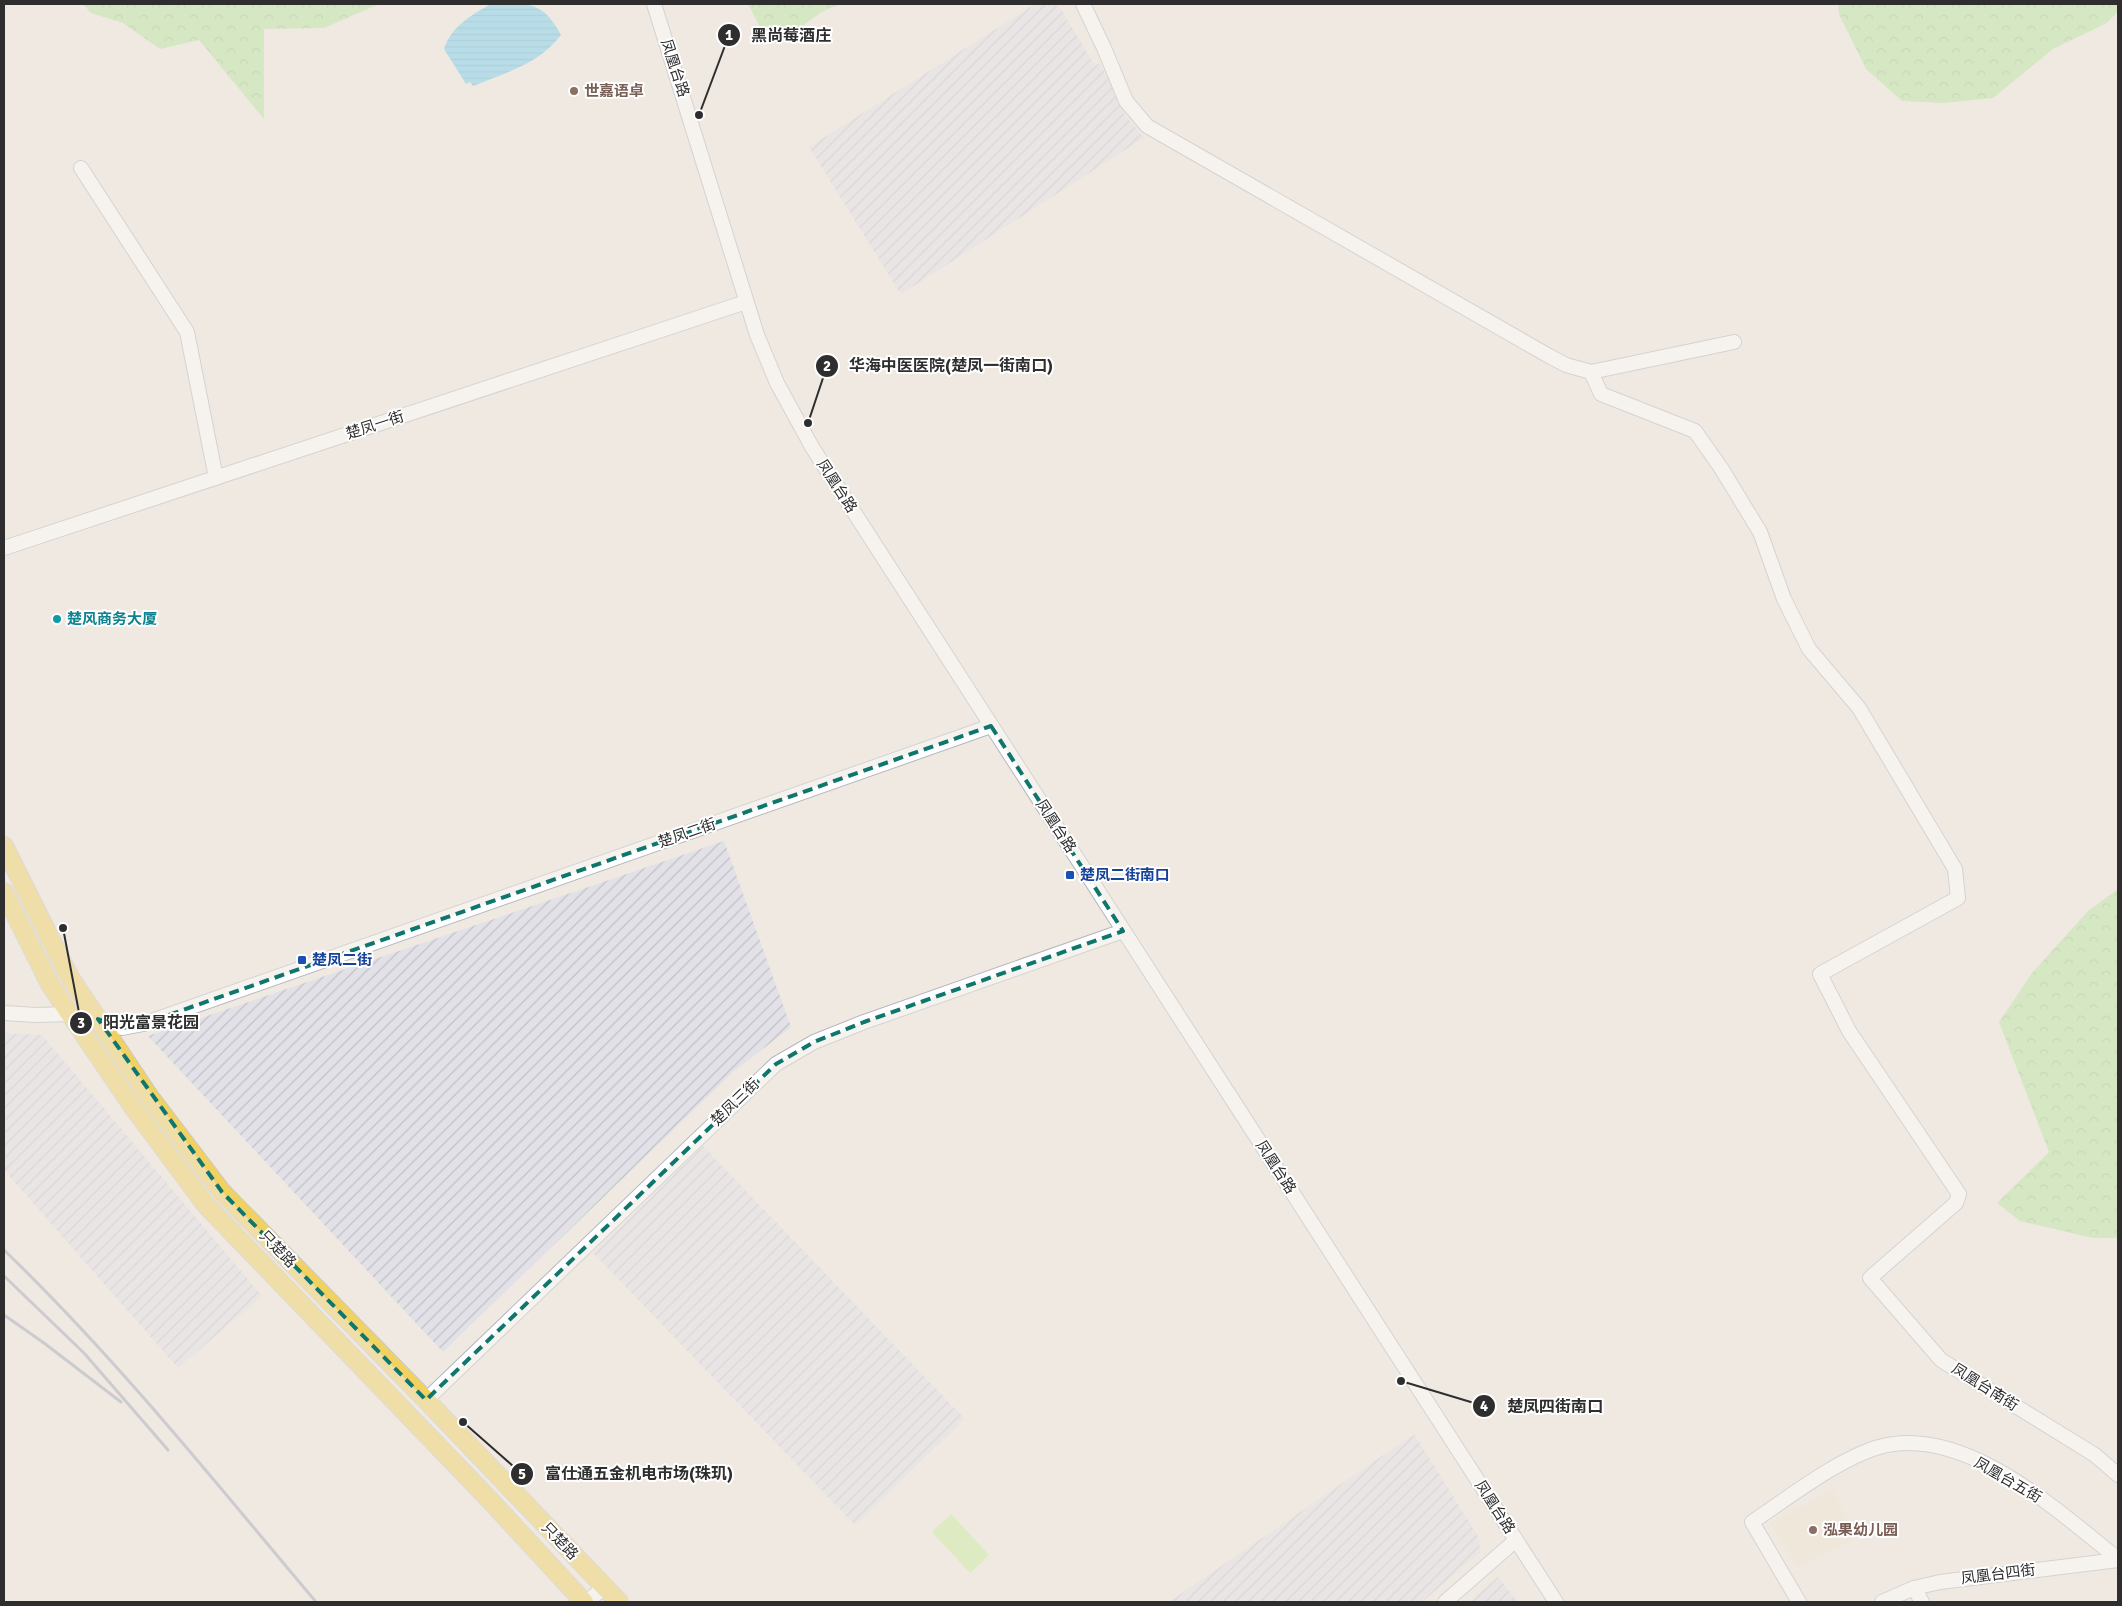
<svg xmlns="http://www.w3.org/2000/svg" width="2122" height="1606" font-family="Signika,'Noto Sans SC',sans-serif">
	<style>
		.industrial { fill: url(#industrial-furrows) }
		.education { fill: #f0e6d1 }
		.forest { fill: url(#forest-crowns) }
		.pitch { fill: #c9ec9a }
		.water { fill: url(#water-rules) }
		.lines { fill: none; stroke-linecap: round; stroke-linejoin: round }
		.minor-casing { stroke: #b4b7c1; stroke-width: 16 }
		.major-casing { stroke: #c9c9c9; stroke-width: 20 }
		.minor { stroke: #fff; stroke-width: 14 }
		.major { stroke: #f2d163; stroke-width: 18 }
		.rail { stroke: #a3a6b8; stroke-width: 3 }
		.marked { fill: none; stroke: #0f766e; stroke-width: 4; stroke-dasharray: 10 6; stroke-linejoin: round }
		.education-dot { fill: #8d6e63; stroke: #fff; stroke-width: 2 }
		.culture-dot { fill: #0f9aa8; stroke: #fff; stroke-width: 2 }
		.transit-dot { fill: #1a4fb4; stroke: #fff; stroke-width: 2 }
		.labels { text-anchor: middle; stroke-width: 4; stroke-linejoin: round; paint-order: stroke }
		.street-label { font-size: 15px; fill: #2e2e2e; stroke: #fff }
		.education-label { font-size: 15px; font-weight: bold; fill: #785e54; stroke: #fff; text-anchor: start }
		.culture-label { font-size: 15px; font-weight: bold; fill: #0d838f; stroke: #fff; text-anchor: start }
		.transit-label { font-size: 15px; font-weight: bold; fill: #164399; stroke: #fff; text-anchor: start }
		.leader { fill: none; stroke: #2e2e2e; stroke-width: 2 }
		.callout-dot { fill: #2e2e2e; stroke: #fff; stroke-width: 2 }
		.mark-label { font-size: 15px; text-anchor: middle; font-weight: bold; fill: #fff }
		.callout-label { font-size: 16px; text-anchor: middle; font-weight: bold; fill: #2e2e2e; stroke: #fff; stroke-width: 4; stroke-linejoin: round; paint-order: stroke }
	</style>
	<defs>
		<pattern id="industrial-furrows" width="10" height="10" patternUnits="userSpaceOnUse" patternTransform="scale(1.25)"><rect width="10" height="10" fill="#e3e1e8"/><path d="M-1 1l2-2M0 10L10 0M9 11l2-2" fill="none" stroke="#c3c1c7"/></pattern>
		<pattern id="forest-crowns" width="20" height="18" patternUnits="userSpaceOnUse" patternTransform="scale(1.25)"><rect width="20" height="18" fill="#b6e59e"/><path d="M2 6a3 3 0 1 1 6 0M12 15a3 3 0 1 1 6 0" fill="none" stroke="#9dc588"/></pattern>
		<pattern id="water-rules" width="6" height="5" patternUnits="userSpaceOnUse" patternTransform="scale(1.25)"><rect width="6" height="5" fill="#75cff0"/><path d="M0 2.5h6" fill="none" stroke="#66b2ce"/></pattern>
	</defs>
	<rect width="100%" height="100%" fill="#efe9e1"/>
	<g class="industrial">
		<polygon points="1039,4 1055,4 1061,9 1095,66 1100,63 1125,115 1141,135 1145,137 903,293 900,293 809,147 1029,8"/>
		<polygon points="724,841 791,1027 733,1072 443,1352 148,1036"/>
		<polygon points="4,1033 42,1035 262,1296 178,1368 4,1170"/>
		<polygon points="703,1146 965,1419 855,1525 593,1253"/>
		<polygon points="1414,1434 1478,1536 1481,1552 1422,1602 1169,1602"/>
		<polygon points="1498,1577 1518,1602 1469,1602"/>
	</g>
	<polygon class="education" points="1833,1490 1857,1538 1797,1567 1769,1523"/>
	<g class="forest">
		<polygon points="83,4 379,4 324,28 264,29 264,119 199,40 160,49 123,23 91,13"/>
		<polygon points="748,4 839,4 820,13 781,42 760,27"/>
		<polygon points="1838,4 2118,4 2118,11 2107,23 2053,49 1993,98 1944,103 1902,101 1866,69 1839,14"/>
		<polygon points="2118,889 2118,1238 2093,1238 2020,1221 1997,1203 2049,1152 1999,1022 2032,973 2088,911"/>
	</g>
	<polygon class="pitch" points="951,1514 989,1555 970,1573 932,1532"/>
	<path class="water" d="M491 4C529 4 542 0 561 35 539 64 505 73 473 86L470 82 466 84 444 49C451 27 471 15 491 4Z"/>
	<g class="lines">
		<g class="minor-casing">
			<g id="minor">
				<polyline points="654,4 757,335 777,383 812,447 1556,1602"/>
				<polyline points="1083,4 1104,48 1126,101 1147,126 1549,356 1566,365 1591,372 1734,342"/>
				<polyline points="81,168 187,332 216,478"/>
				<polyline points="1591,372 1601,394 1695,431 1721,468 1760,532 1784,599 1809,649 1859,708 1955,869 1958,898 1820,974 1849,1031 1959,1194 1956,1203 1870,1278 1941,1360 2095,1455 2118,1475"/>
				<polyline points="4,548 746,302"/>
				<polyline points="4,1013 36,1015 70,1014 98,1019 122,1028 143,1024 991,726"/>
				<polyline points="426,1400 776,1064 814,1042 864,1022 1123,931"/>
				<polyline points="1914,1588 1922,1602"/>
				<polyline points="587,1602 604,1587"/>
				<polyline points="1445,1602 1516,1540"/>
				<path d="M1799 1602 1752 1522C1788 1498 1838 1459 1879 1447 1963 1423 2058 1511 2118 1559"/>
				<polyline points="1882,1602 1914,1588 1940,1582 2118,1560"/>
			</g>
		</g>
		<g class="major-casing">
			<g id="major">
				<polyline points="4,846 69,976 149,1096 222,1192 426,1400 619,1602"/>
				<polyline points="4,892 51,986 133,1107 206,1205 487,1497 584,1602"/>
			</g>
		</g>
		<use href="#minor" class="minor"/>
		<use href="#major" class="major"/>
		<g class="rail">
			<path d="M4 1250C117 1359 215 1482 316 1602"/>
			<polyline points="4,1276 84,1353 168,1450"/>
			<polyline points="4,1315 44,1343 121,1402"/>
		</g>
	</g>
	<path d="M0 0H2122V1606H0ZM991 726 1123 931 864 1022 814 1042 776 1064 426 1400 222 1192 98 1019 122 1028 143 1024Z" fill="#efe9e1" fill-opacity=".55" fill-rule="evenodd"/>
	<path class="marked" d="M991 726 1123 931 864 1022 814 1042 776 1064 426 1400 222 1192 98 1019 122 1028 143 1024Z"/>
	<g class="education-dot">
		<circle cx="574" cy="91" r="5"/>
		<circle cx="1813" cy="1530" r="5"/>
	</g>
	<circle class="culture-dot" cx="57" cy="619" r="5"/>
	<g class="transit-dot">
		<rect x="1065" y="870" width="10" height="10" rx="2.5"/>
		<rect x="297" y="955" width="10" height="10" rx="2.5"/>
	</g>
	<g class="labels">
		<g class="street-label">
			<text transform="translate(675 68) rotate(72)" y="5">凤凰台路</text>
			<text transform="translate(375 425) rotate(-18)" y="5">楚凤一街</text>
			<text transform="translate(837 486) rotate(57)" y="5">凤凰台路</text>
			<text transform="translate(1056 826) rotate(57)" y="5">凤凰台路</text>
			<text transform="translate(687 833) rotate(-19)" y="5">楚凤二街</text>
			<text transform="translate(735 1102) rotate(-44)" y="5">楚凤三街</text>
			<text transform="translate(1276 1167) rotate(57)" y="5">凤凰台路</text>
			<text transform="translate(278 1249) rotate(46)" y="5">只楚路</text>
			<text transform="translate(1985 1387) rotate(32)" y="5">凤凰台南街</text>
			<text transform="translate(2008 1480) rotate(30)" y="5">凤凰台五街</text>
			<text transform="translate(1495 1507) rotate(57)" y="5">凤凰台路</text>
			<text transform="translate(560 1541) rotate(46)" y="5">只楚路</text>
			<text transform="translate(1998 1574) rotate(-7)" y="5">凤凰台四街</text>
		</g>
		<g class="education-label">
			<text x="584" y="96">世嘉语卓</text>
			<text x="1823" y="1535">泓果幼儿园</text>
		</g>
		<g class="culture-label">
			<text x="67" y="624">楚风商务大厦</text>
		</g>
		<g class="transit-label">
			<text x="1080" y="880">楚凤二街南口</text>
			<text x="312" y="965">楚凤二街</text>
		</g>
	</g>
	<path class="leader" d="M699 115L729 35M808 423L827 366M63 928L81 1023M1401 1381L1484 1406M463 1422L522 1474"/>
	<g class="callout-dot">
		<circle cx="699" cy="115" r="5"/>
		<circle cx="808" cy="423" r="5"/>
		<circle cx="63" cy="928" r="5"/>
		<circle cx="1401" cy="1381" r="5"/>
		<circle cx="463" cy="1422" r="5"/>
		<circle cx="729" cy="35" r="12"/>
		<circle cx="827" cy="366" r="12"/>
		<circle cx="81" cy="1023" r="12"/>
		<circle cx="1484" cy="1406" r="12"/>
		<circle cx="522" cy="1474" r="12"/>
	</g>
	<g class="mark-label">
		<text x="729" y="40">1</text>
		<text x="827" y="371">2</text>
		<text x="81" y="1028">3</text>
		<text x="1484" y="1411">4</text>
		<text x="522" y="1479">5</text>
	</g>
	<g class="callout-label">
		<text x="791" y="41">黑尚莓酒庄</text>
		<text x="951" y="371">华海中医医院(楚凤一街南口)</text>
		<text x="151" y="1028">阳光富景花园</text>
		<text x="1555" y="1412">楚凤四街南口</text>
		<text x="639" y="1479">富仕通五金机电市场(珠玑)</text>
	</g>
	<rect width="2122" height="1606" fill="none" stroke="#2e2e2e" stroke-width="10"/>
</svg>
